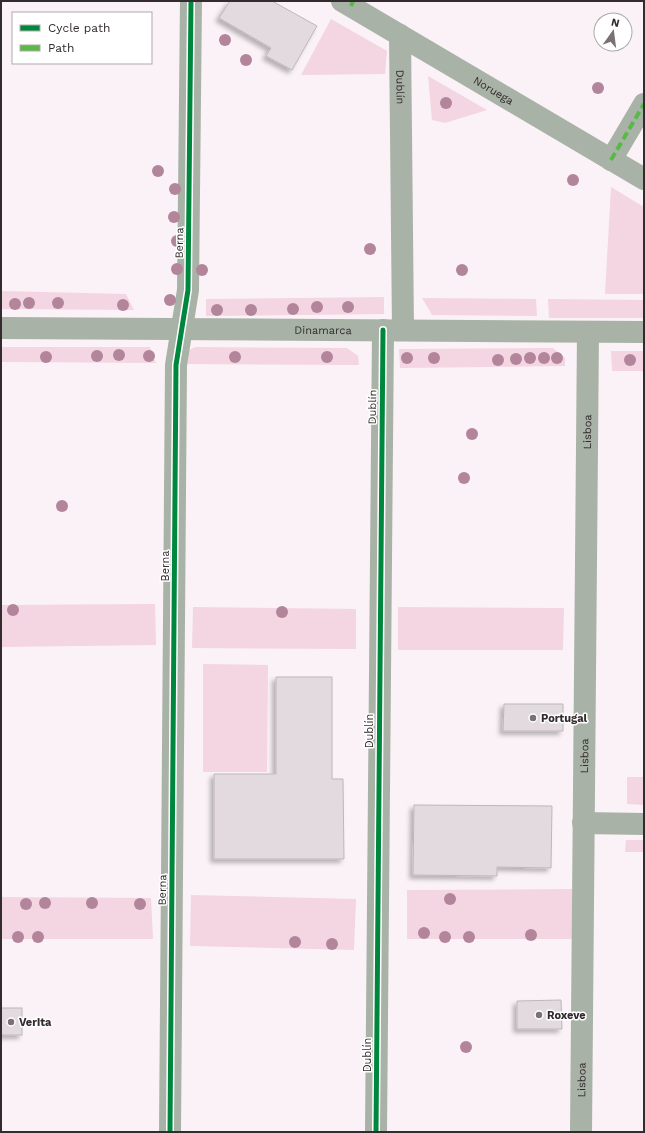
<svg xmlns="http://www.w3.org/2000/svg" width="645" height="1133" font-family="'Work Sans',sans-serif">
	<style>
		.green { fill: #f4d5e2 }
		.building { fill: #e2dade; stroke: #beb7ba; filter: url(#shadow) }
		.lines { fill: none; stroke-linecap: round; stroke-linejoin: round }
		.minor { stroke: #a9b2a7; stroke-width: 22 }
		.quiet { stroke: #58b947; stroke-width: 4; stroke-dasharray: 8 4; stroke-linecap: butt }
		.cycleway-casing { stroke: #fff; stroke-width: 8 }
		.cycleway { stroke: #00873e; stroke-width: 5 }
		.tree { fill: #b2859b }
		.poi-dot { fill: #797174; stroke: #fff; stroke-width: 1.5 }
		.labels { text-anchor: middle; stroke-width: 3; stroke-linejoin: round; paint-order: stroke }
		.street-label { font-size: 11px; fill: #332b2e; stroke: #fff }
		.poi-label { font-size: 11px; font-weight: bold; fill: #332b2e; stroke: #fff; text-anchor: start }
	</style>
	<defs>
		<filter id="shadow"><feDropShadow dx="-3.5" dy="3.5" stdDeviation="2" flood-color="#0004"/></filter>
	</defs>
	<rect width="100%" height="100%" fill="#faf2f6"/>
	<g class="green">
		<polygon points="331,19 387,51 385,74 301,75"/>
		<polygon points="428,76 487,110 445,123 432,120"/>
		<polygon points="611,187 644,207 644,294 605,294"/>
		<polygon points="1,291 126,294 134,310 1,309"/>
		<polygon points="384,297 384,314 206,316 206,299"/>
		<polygon points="422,298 536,299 537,316 432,315"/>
		<polygon points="548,299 644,300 644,318 549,318"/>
		<polygon points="1,347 150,347 156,363 1,362"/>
		<polygon points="195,347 347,348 358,356 359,365 184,364 184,353"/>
		<polygon points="553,348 565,358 565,366 400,368 399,349"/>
		<polygon points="611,351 644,351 644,371 612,371"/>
		<polygon points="155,604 156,645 1,647 1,605"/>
		<polygon points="193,607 356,609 356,649 192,648"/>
		<polygon points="398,607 564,608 563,650 398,650"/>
		<polygon points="203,664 268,665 267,772 203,772"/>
		<polygon points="627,777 644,777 644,805 627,804"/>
		<polygon points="626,840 644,840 644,852 625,852"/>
		<polygon points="572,889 572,939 407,939 407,890"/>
		<polygon points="191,895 356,899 354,950 190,946"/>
		<polygon points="1,897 151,898 153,939 1,939"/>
	</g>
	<g class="building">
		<polygon points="230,1 272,1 317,26 292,70 266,56 271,48 219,18"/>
		<polygon points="276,677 332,677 332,779 343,779 344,859 214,859 214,774 276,774"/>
		<polygon points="504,704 563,704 563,731 503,731"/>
		<polygon points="414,805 552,806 551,868 497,867 497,876 413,875"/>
		<polygon points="561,1000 562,1029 517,1029 517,1001"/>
		<rect x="1" y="1008" width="21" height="27"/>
	</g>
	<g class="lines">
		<g class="minor">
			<path id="s1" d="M342 1 644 179"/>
			<path id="s2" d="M400 35 403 330"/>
			<polyline points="611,160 644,104"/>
			<path id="s3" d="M1 328 644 332"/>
			<polyline points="583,823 644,824"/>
			<polyline points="170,1132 176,365 188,290 191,1"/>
			<polyline points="376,1132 383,330"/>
			<path id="s4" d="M581 1132 588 332"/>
		</g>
		<g class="quiet">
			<polyline points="351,6 353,1"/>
			<polyline points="611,160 644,104"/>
		</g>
		<g class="cycleway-casing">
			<g id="cycleway">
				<polyline points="170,1132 176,365 188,290 191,1"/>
				<polyline points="376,1132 383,330"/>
			</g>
		</g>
		<use href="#cycleway" class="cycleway"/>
	</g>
	<g class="tree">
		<circle cx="225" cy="40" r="6"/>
		<circle cx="246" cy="60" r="6"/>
		<circle cx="598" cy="88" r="6"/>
		<circle cx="446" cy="103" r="6"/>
		<circle cx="158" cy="171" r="6"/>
		<circle cx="573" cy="180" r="6"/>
		<circle cx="175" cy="189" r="6"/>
		<circle cx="174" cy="217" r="6"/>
		<circle cx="177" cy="241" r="6"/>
		<circle cx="370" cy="249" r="6"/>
		<circle cx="177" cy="269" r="6"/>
		<circle cx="202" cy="270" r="6"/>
		<circle cx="462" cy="270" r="6"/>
		<circle cx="170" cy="300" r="6"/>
		<circle cx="29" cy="303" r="6"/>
		<circle cx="58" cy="303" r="6"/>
		<circle cx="15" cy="304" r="6"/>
		<circle cx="123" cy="305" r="6"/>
		<circle cx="317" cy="307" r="6"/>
		<circle cx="348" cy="307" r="6"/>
		<circle cx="293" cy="309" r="6"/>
		<circle cx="217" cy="310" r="6"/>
		<circle cx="251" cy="310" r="6"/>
		<circle cx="119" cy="355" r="6"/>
		<circle cx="97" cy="356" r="6"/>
		<circle cx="149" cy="356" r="6"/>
		<circle cx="46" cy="357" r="6"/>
		<circle cx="235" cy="357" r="6"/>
		<circle cx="327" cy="357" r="6"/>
		<circle cx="407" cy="358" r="6"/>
		<circle cx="434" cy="358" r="6"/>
		<circle cx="530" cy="358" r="6"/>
		<circle cx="544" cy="358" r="6"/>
		<circle cx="557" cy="358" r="6"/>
		<circle cx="516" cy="359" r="6"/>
		<circle cx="498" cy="360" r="6"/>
		<circle cx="630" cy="360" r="6"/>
		<circle cx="472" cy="434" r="6"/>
		<circle cx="464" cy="478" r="6"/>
		<circle cx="62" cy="506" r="6"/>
		<circle cx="13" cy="610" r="6"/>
		<circle cx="282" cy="612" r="6"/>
		<circle cx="450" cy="899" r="6"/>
		<circle cx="45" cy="903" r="6"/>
		<circle cx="92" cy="903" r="6"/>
		<circle cx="26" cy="904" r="6"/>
		<circle cx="140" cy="904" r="6"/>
		<circle cx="424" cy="933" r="6"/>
		<circle cx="531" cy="935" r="6"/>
		<circle cx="18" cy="937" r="6"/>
		<circle cx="38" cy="937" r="6"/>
		<circle cx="445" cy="937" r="6"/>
		<circle cx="469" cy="937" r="6"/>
		<circle cx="295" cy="942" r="6"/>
		<circle cx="332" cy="944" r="6"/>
		<circle cx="466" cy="1047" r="6"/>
	</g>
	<g class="poi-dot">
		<circle cx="533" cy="718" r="4"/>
		<circle cx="539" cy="1015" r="4"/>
		<circle cx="11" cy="1022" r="4"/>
	</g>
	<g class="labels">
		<g class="street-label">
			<text dy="4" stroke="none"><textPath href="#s2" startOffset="52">Dublín</textPath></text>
			<text dy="4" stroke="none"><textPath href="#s1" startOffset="176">Noruega</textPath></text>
			<text transform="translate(179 243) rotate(-89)" y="4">Berna</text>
			<text dy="4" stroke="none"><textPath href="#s3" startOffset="322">Dinamarca</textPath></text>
			<text transform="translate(372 407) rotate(-89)" y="4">Dublín</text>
			<text dy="4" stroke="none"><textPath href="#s4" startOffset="700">Lisboa</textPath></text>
			<text transform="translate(165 566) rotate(-90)" y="4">Berna</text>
			<text transform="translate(369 731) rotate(-90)" y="4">Dublín</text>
			<text dy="4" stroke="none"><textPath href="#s4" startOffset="376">Lisboa</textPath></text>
			<text transform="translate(162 890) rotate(-89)" y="4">Berna</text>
			<text transform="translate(367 1055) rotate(-90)" y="4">Dublín</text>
			<text dy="4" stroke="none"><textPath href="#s4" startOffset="52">Lisboa</textPath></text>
		</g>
		<g class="poi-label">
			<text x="541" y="722">Portugal</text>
			<text x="547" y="1019">Roxeve</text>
			<text x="19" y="1026">Verita</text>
		</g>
	</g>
	<rect width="645" height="1133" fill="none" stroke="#332b2e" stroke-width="4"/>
	<rect x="12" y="12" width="140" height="52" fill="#ffffff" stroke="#adaaab"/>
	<rect x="20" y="25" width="20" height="6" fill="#00873e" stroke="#adaaab"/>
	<text x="48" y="32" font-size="12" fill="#332b2e">Cycle path</text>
	<rect x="20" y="45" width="20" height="6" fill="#58b947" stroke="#adaaab"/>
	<text x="48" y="52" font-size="12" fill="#332b2e">Path</text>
	<g transform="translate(613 32) rotate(14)"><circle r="19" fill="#ffffff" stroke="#adaaab"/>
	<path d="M0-3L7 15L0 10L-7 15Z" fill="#797174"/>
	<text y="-6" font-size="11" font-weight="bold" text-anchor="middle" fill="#332b2e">N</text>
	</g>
</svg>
